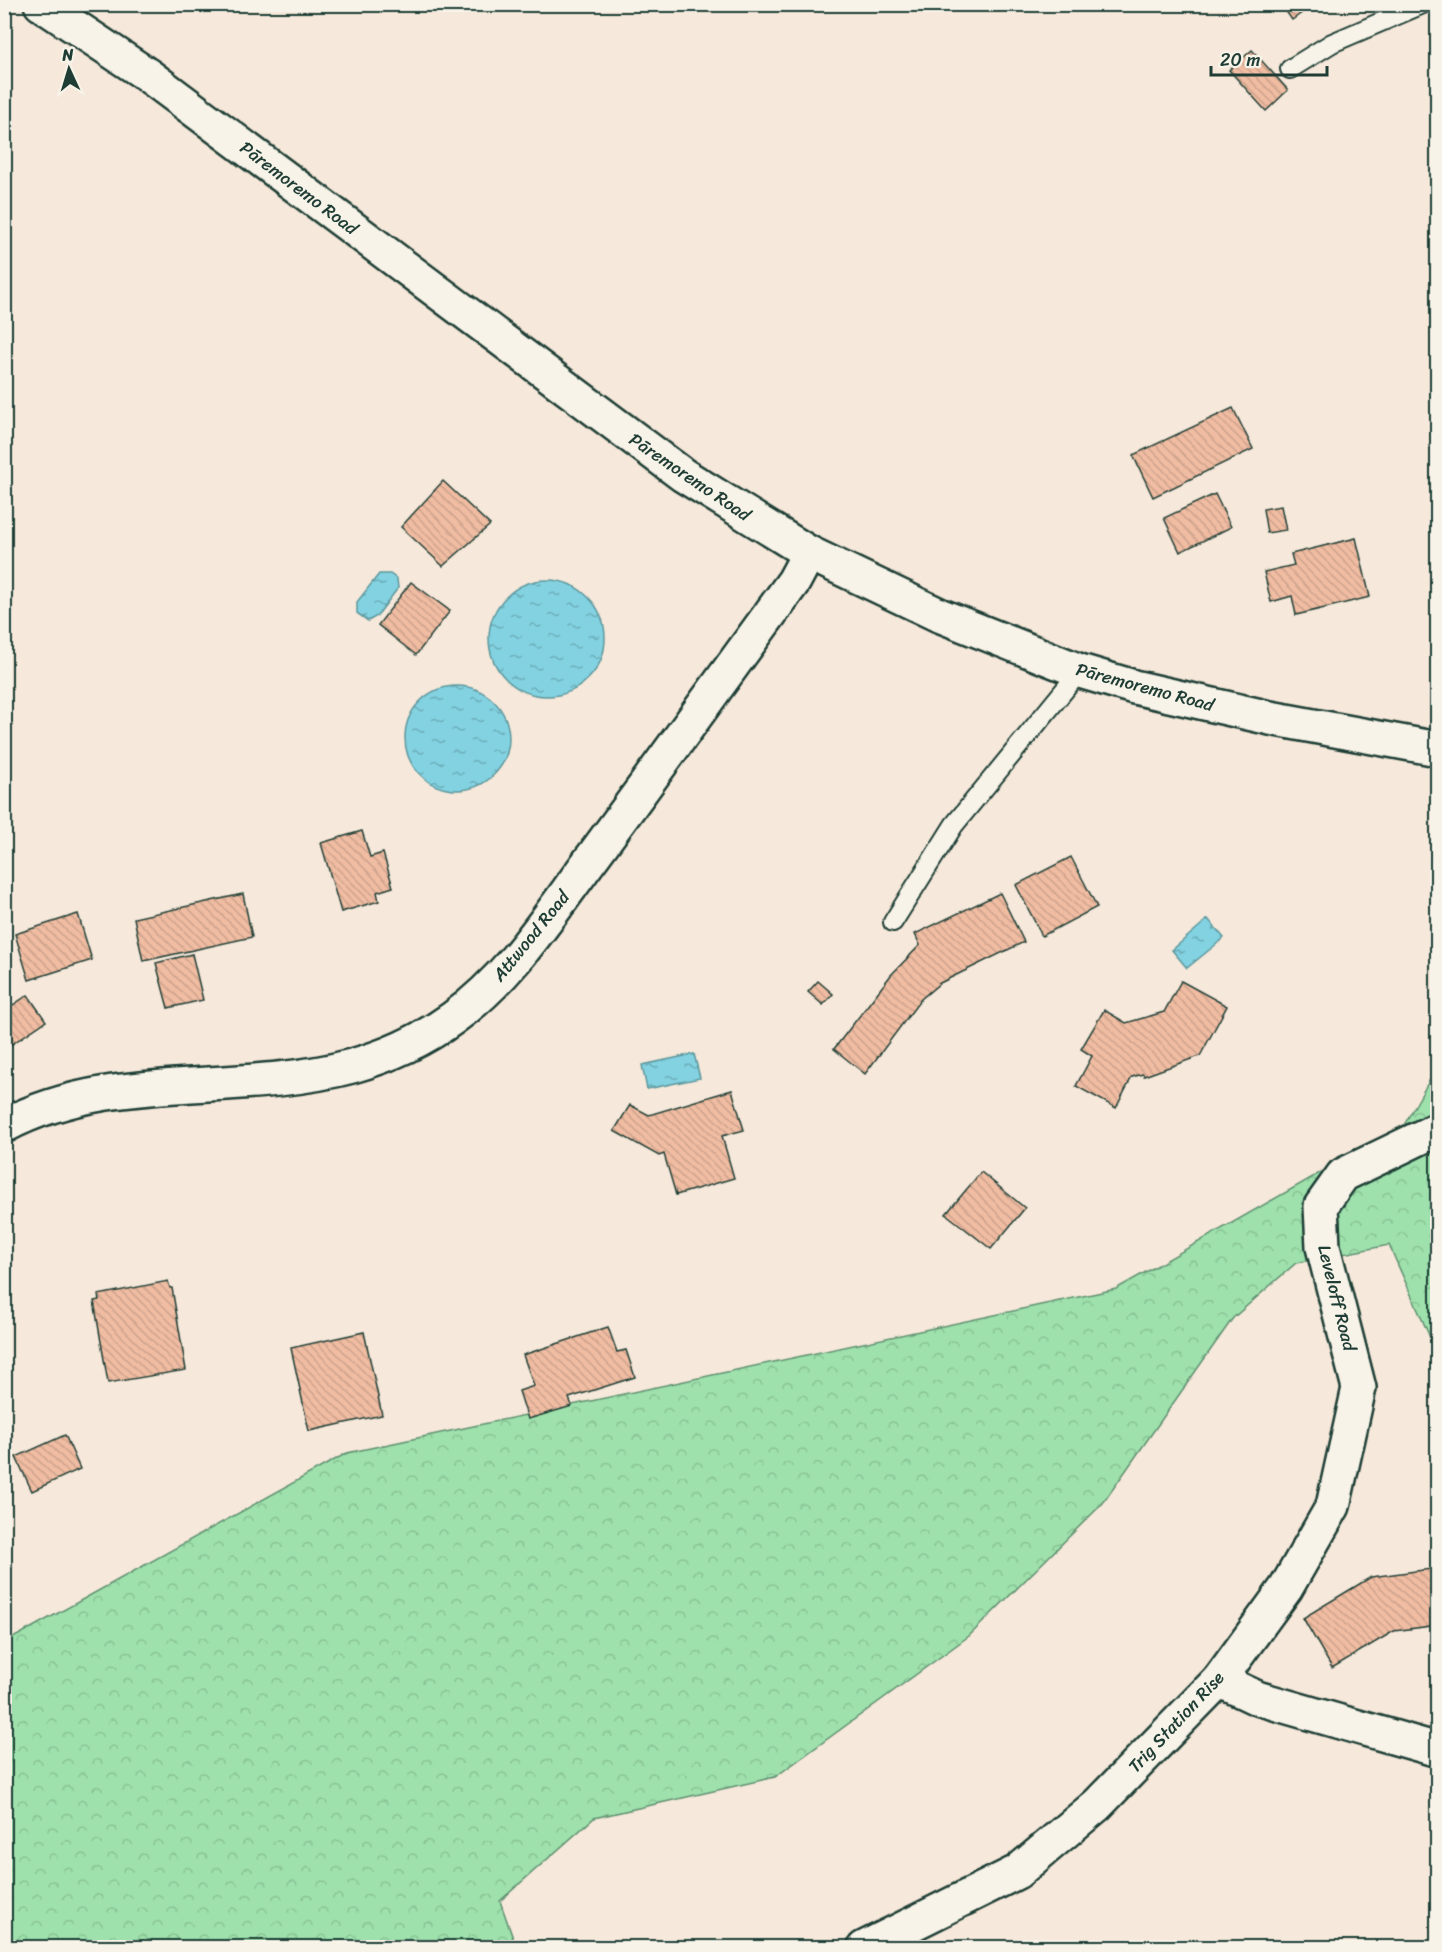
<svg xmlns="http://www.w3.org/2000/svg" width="1442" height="1952" font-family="Sriracha,sans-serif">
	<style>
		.forest { fill: url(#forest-crowns); stroke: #5e8f70; stroke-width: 1.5 }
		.water { fill: url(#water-ripples); stroke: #5b969c; stroke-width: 1.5 }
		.building { fill: url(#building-back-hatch); stroke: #1f3d34; stroke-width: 1.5 }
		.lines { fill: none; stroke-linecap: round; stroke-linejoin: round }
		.service-casing { stroke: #1f3d34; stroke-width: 22 }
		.minor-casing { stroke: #1f3d34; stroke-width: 38 }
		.tertiary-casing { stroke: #1f3d34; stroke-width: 38 }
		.service { stroke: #f7f3e8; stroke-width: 18 }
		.minor { stroke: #f7f3e8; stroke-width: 33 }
		.tertiary { stroke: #f7f3e8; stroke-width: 33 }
		.labels { text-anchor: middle; stroke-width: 6; stroke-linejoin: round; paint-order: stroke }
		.street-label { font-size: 18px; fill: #1f3d34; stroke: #f7f3e8 }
	</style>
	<defs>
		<pattern id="forest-crowns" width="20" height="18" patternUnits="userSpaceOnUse" patternTransform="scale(1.5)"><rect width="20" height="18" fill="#9ee1ac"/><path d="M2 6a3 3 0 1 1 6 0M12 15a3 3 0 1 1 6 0" fill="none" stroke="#88c295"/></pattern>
		<pattern id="water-ripples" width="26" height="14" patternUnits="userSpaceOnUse" patternTransform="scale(1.5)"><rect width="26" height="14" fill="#83d2e1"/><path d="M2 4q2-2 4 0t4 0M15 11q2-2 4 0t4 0" fill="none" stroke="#6bacb7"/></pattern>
		<pattern id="building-back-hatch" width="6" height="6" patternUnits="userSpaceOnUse" patternTransform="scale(1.5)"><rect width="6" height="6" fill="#f0bca2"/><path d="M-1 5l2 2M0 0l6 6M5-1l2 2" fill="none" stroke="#cda28c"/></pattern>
	</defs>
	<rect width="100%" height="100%" fill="#f6e8da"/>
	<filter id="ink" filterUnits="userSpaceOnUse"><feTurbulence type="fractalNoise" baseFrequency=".0167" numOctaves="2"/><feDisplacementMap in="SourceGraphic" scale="12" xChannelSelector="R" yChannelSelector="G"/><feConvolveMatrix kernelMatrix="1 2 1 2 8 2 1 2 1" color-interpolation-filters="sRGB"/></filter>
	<g filter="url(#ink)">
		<polygon class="forest" points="1437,1067 1437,1353 1389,1245 1296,1263 1233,1318 1103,1503 969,1636 775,1777 594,1818 500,1901 516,1947 5,1947 4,1643 347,1453 1116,1289 1404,1125"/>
		<g class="water">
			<polygon points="379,574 390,574 397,579 398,588 377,616 368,621 357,613 357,602"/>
			<circle cx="547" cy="638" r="58"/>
			<circle cx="457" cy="738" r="52"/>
			<polygon points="1208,919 1224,938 1187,968 1172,950"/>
			<polygon points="694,1054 700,1078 647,1089 642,1065"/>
		</g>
		<g class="building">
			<polygon points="1281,4 1314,4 1292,20"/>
			<polygon points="1252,50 1288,90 1266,111 1229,70"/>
			<polygon points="1233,408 1253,449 1153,497 1133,455"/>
			<polygon points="443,481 490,525 443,566 401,527"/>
			<polygon points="1215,494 1231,527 1180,552 1164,518"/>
			<polygon points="1281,506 1286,530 1267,533 1263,509"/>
			<polygon points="1356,538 1370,597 1296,615 1292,596 1271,602 1264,572 1294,565 1291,554"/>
			<polygon points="411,582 450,611 416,655 378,625"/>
			<polygon points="362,831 370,857 383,853 393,887 377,892 379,901 341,912 321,843"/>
			<polygon points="1071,857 1097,907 1042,936 1016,885"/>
			<polygon points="1000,893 1024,942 940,983 921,999 865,1074 834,1049 891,975 920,945 915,934"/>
			<polygon points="243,894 252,937 143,961 134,918"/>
			<polygon points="78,914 92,960 29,980 15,934"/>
			<polygon points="192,954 203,1000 168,1008 156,963"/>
			<polygon points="818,981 833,994 823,1005 808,992"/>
			<polygon points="1181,981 1227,1006 1200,1056 1144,1076 1143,1074 1132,1077 1116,1108 1076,1086 1092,1056 1081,1049 1104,1010 1126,1023 1164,1012"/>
			<polygon points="28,995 46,1021 9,1046 4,1039 4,1011"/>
			<polygon points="732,1090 744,1130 722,1136 734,1178 676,1195 664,1154 659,1156 614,1131 630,1105 649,1115"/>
			<polygon points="981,1172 1025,1208 991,1249 946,1214"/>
			<polygon points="168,1281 170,1288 172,1288 186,1370 108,1383 94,1301 99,1300 98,1295"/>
			<polygon points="608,1327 617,1352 626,1350 635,1377 569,1398 572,1406 528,1419 519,1391 534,1386 523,1355"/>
			<polygon points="364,1332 382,1415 309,1431 291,1348"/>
			<polygon points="65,1435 80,1469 32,1491 16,1457"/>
			<polygon points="1438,1568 1438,1625 1394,1631 1332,1668 1303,1618 1371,1577"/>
		</g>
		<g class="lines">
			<g class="service-casing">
				<g id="service">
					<polyline points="1290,69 1332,43 1423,4"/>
					<polyline points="893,922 954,825 1080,671"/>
				</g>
			</g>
			<g class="minor-casing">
				<g id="minor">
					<path d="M4 1126C112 1068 237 1097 352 1066 388 1056 423 1040 453 1018 512 976 551 912 594 855 661 764 727 673 794 581L809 553"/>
					<polyline points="1219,1680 1257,1698 1438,1750"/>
					<polyline points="864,1948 1017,1872 1097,1805 1219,1680 1286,1588 1333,1506 1359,1388 1323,1247 1321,1206 1343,1175 1438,1129"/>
				</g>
			</g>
			<g class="tertiary-casing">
				<polyline id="tertiary" points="41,4 149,76 683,475 809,553 939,615 1080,671 1134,687 1270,718 1438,749"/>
			</g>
			<use href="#service" class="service"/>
			<use href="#minor" class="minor"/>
			<use href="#tertiary" class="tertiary"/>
		</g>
	</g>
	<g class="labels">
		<g class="street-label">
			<text transform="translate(299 188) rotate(37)" y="6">Pāremoremo Road</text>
			<text transform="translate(690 477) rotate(34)" y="6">Pāremoremo Road</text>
			<text transform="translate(1145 687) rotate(15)" y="6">Pāremoremo Road</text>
			<text transform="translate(531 936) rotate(-51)" y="6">Attwood Road</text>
			<text transform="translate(1337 1298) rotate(76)" y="6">Leveloff Road</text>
			<text transform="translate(1176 1722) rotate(-47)" y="6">Trig Station Rise</text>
		</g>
	</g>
	<rect width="1442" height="1952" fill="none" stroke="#f7f3e8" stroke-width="24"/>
	<rect x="12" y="12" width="1418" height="1928" fill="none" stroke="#1f3d34" stroke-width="2" filter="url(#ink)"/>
	<g transform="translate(69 69) rotate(356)" stroke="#f7f3e8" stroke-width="4.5" paint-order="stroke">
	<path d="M0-4.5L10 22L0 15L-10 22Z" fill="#1f3d34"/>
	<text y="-9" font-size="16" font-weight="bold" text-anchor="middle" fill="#1f3d34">N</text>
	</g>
	<path d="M1211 66v9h116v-9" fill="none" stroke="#1f3d34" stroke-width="3"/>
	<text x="1220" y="66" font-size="18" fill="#1f3d34" stroke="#f7f3e8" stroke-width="4.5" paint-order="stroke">20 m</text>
</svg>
